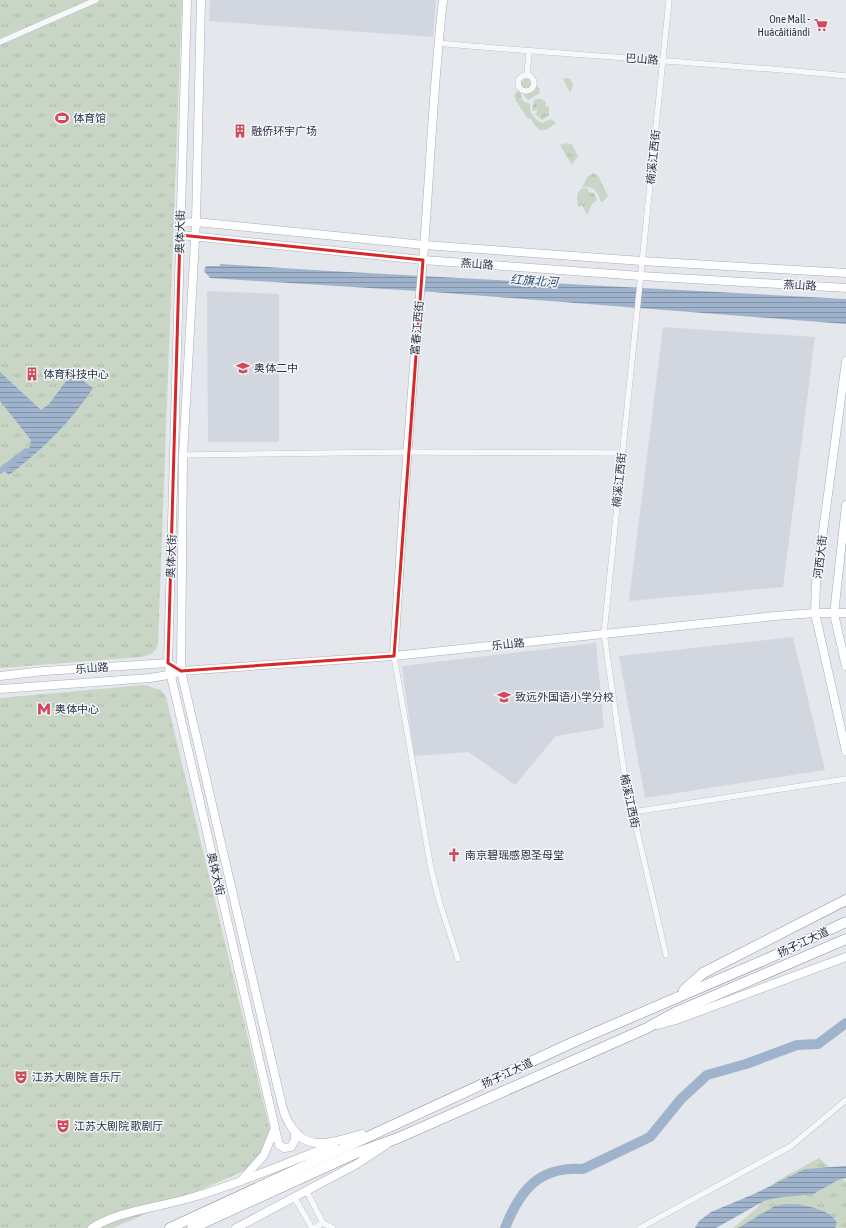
<svg xmlns="http://www.w3.org/2000/svg" width="846" height="1228" font-family="'Asap Condensed','Noto Sans SC',sans-serif">
	<style>
		.built { fill: #d2d6de }
		.grass { fill: url(#grass-tufts) }
		.water { fill: url(#water-rules) }
		.lines { fill: none; stroke-linecap: round; stroke-linejoin: round }
		.canal { stroke: #9fb4cc; stroke-width: 5.5 }
		.river { stroke: #9fb4cc; stroke-width: 10 }
		.street-casing { stroke: #a9aeb7; stroke-width: 6 }
		.secondary-casing { stroke: #a9aeb7; stroke-width: 9 }
		.primary-casing { stroke: #a3abb8; stroke-width: 9 }
		.highway-casing { stroke: #8b94a3; stroke-width: 11 }
		.street { stroke: #f7f8fa; stroke-width: 5.5 }
		.secondary { stroke: #fff; stroke-width: 8 }
		.primary { stroke: #fff; stroke-width: 8 }
		.highway { stroke: #fff; stroke-width: 10 }
		.marked { fill: none; stroke: #d62828; stroke-width: 3; stroke-linejoin: round }
		.labels { text-anchor: middle; stroke-width: 3; stroke-linejoin: round; paint-order: stroke }
		.poi-label { font-size: 11px; fill: #2b3445; stroke: #f4f6f9; text-anchor: start }
		.street-label { font-size: 11px; fill: #2b3445; stroke: #f4f6f9 }
		.water-label { font-size: 12px; font-style: italic; fill: #34527a; stroke: #f4f6f9 }
	</style>
	<defs>
		<pattern id="grass-tufts" width="24" height="20" patternUnits="userSpaceOnUse"><rect width="24" height="20" fill="#c9d6c5"/><path d="M3 7l-1-3M5 7V3M7 7l1-3M15 17l-1-3M17 17v-4M19 17l1-3" fill="none" stroke="#adb8ab"/></pattern>
		<pattern id="water-rules" width="6" height="5" patternUnits="userSpaceOnUse"><rect width="6" height="5" fill="#9fb4cc"/><path d="M0 2.5h6" fill="none" stroke="#8293a7"/></pattern>
	</defs>
	<rect width="100%" height="100%" fill="#e4e7ec"/>
	<g class="built">
		<polygon points="210,0 436,0 433,37 209,21"/>
		<polygon points="207,291 279,294 279,442 208,442"/>
		<polygon points="663,327 815,337 783,587 629,601"/>
		<polygon points="793,637 825,770 645,798 619,656"/>
		<polygon points="596,643 604,728 556,736 515,785 469,752 414,756 402,666"/>
	</g>
	<g class="grass">
		<path d="M0 0H182L158 643C156 653 150 655 141 657L0 668Z"/>
		<polygon points="526,78 529,79 531,84 529,88 525,89 521,86 521,82"/>
		<polygon points="567,78 571,80 573,85 570,93 563,79"/>
		<polygon points="535,85 539,88 540,93 528,100 525,97 523,92 532,91"/>
		<path d="M519 89 523 101 530 104C529 113 534 119 542 123L551 119 556 123 546 130H539L530 118 528 119 516 101 514 95Z"/>
		<polygon points="535,99 541,99 546,102 545,106 549,107 549,115 542,120 535,114 537,112 537,110 533,111 532,108"/>
		<polygon points="567,143 568,145 571,143 578,156 572,165 560,145"/>
		<path d="M594 173 598 176 608 196 603 202H601C597 191 595 186 583 187L587 177Z"/>
		<path d="M582 188H587L589 192 594 193 597 200 592 204 587 215 582 205 579 207C576 200 576 193 582 188Z"/>
		<polygon points="144,685 161,690 166,697 270,1130 260,1156 246,1170 113,1228 0,1228 0,698"/>
		<polygon points="819,1158 846,1182 846,1228 733,1228 757,1208 775,1182"/>
	</g>
	<g class="water">
		<polygon points="220,264 330,271 846,299 846,324 433,292 210,278 204,271 206,266 220,266"/>
		<path d="M0 372 41 410 49 404 72 373 93 388C71 422 41 451 9 475L4 470 30 447 31 440 0 401Z"/>
		<polygon points="846,1166 846,1178 838,1180 813,1194 775,1198 764,1201 716,1228 695,1228 699,1221 711,1212 754,1194 805,1169"/>
		<path d="M787 1204C801 1204 833 1209 837 1224L835 1228H738L775 1206Z"/>
	</g>
	<g class="lines">
		<polyline class="canal" points="0,471 26,451"/>
		<path class="river" d="M505 1228C520 1190 539 1166 583 1169L650 1137 681 1099 707 1075 746 1064 797 1045 818 1044 846 1023"/>
		<g class="street-casing">
			<g id="street">
				<polyline points="0,42 96,0"/>
				<path d="M438 43C574 56 710 62 846 76"/>
				<polyline points="527,75 529,52"/>
				<circle cx="526" cy="83" r="8"/>
				<polyline points="183,455 407,452 622,453"/>
				<polyline points="394,656 431,869 440,904 458,959"/>
				<polyline points="633,812 846,779"/>
				<polyline points="666,955 625,779 604,633 669,0"/>
				<polyline points="306,1190 323,1223"/>
				<polyline points="294,1197 312,1228"/>
				<polyline points="314,1228 323,1223 333,1228"/>
				<polyline points="640,1228 791,1146 846,1100"/>
			</g>
		</g>
		<g class="secondary-casing">
			<g id="secondary">
				<polyline points="187,0 168,663 275,1128 264,1155 241,1181"/>
				<path d="M201 0 196 222 183 455 181 671 280 1097C282 1105 284 1116 289 1123 306 1155 335 1141 362 1134"/>
				<polyline points="180,223 196,222 424,245 642,261 846,273"/>
				<polyline points="180,235 423,260 641,276 846,288"/>
				<path d="M394 656C402 524 411 392 423 260 430 174 433 86 443 0"/>
				<polyline points="0,676 44,671 168,663 181,671 394,656 775,616 815,613 846,613"/>
				<polyline points="0,689 150,678 174,674"/>
				<polyline points="658,1025 676,1020 846,957"/>
				<polyline points="275,1129 279,1145 284,1148 291,1147 295,1140 295,1132"/>
				<path d="M92 1228C118 1211 160 1207 190 1198 239 1184 286 1163 333 1145"/>
				<polyline points="236,1228 357,1164 386,1145"/>
			</g>
		</g>
		<g class="primary-casing">
			<g id="primary">
				<polyline points="846,361 816,583 815,613 846,751"/>
				<polyline points="846,505 834,614 846,666"/>
			</g>
		</g>
		<g class="highway-casing">
			<g id="highway">
				<polyline points="684,990 703,973 846,900"/>
				<polyline points="170,1228 576,1041 769,958 846,922"/>
				<polyline points="192,1228 354,1154 398,1138 647,1028 674,1013 846,939"/>
			</g>
		</g>
		<use href="#street" class="street"/>
		<use href="#secondary" class="secondary"/>
		<use href="#primary" class="primary"/>
		<use href="#highway" class="highway"/>
	</g>
	<path class="marked" d="M180 235 423 260 394 656 181 671 168 663Z"/>
	<defs>
		<g id="supermarket-bare" transform="scale(1.08)"><path d="M-6-5.5h2.5l.6 2H6L4.5 2H-2.5L-4.4-4H-6ZM-1.5 3.2a1.3 1.3 0 1 0 .1 0ZM3 3.2a1.3 1.3 0 1 0 .1 0Z" fill="#d1495b" stroke="#f4f6f9" stroke-width="2.5" paint-order="stroke"/></g>
		<g id="stadium-bare" transform="scale(1.08)"><path d="M0-5a6.5 5 0 1 0 0 10a6.5 5 0 1 0 0-10ZM-3.5-1.8h7v3.6h-7Z" fill="#d1495b" stroke="#f4f6f9" stroke-width="2.5" paint-order="stroke"/></g>
		<g id="building-bare" transform="scale(1.08)"><path d="M-4-6H4V6H1V3H-1V6H-4ZM-2.5-4.3h1.7v1.8h-1.7ZM.8-4.3h1.7v1.8H.8ZM-2.5-1h1.7V.8h-1.7ZM.8-1h1.7V.8H.8Z" fill="#d1495b" stroke="#f4f6f9" stroke-width="2.5" paint-order="stroke"/></g>
		<g id="school-bare" transform="scale(1.08)"><path d="M0-5L7-2L0 1L-7-2ZM-4 1L0 2.5L4 1V4Q0 6-4 4Z" fill="#d1495b" stroke="#f4f6f9" stroke-width="2.5" paint-order="stroke"/></g>
		<g id="metro-bare" transform="scale(1.08)"><path d="M-5.5 5V-5H-3L0 0L3-5H5.5V5H3V-.5L0 4L-3-.5V5Z" fill="#d1495b" stroke="#f4f6f9" stroke-width="2.5" paint-order="stroke"/></g>
		<g id="church-bare" transform="scale(1.08)"><path d="M-1.2-6h2.4v3.5h3.3v2.4h-3.3V6h-2.4V-.1h-3.3v-2.4h3.3Z" fill="#d1495b" stroke="#f4f6f9" stroke-width="2.5" paint-order="stroke"/></g>
		<g id="theatre-bare" transform="scale(1.08)"><path d="M-5-5.5Q0-4 5-5.5V0Q5 5 0 6Q-5 5-5 0ZM-3.3-2.5H-1v1.5H-3.3ZM1-2.5H3.3v1.5H1ZM-2.8 1Q0 5.5 2.8 1Z" fill="#d1495b" stroke="#f4f6f9" stroke-width="2.5" paint-order="stroke"/></g>
	</defs>
	<g fill-rule="evenodd">
		<use href="#supermarket-bare" x="821" y="25"/>
		<use href="#stadium-bare" x="62" y="118"/>
		<use href="#building-bare" x="240" y="131"/>
		<use href="#school-bare" x="243" y="368"/>
		<use href="#building-bare" x="32" y="374"/>
		<use href="#school-bare" x="504" y="697"/>
		<use href="#metro-bare" x="44" y="709"/>
		<use href="#church-bare" x="454" y="855"/>
		<use href="#theatre-bare" x="21" y="1077"/>
		<use href="#theatre-bare" x="63" y="1126"/>
	</g>
	<g class="labels">
		<g class="poi-label">
			<text x="810" y="23" text-anchor="end">One Mall -<tspan x="810" dy="13">Huácǎitiāndì</tspan></text>
			<text x="73" y="122">体育馆</text>
			<text x="251" y="135">融侨环宇广场</text>
			<text x="254" y="372">奥体二中</text>
			<text x="43" y="378">体育科技中心</text>
			<text x="515" y="701">致远外国语小学分校</text>
			<text x="55" y="713">奥体中心</text>
			<text x="465" y="859">南京碧瑶感恩圣母堂</text>
			<text x="32" y="1081">江苏大剧院 音乐厅</text>
			<text x="74" y="1130">江苏大剧院 歌剧厅</text>
		</g>
		<g class="street-label">
			<text transform="translate(642 59) rotate(4)" y="4">巴山路</text>
			<text transform="translate(653 157) rotate(-84)" y="4">楠溪江西街</text>
			<text transform="translate(180 232) rotate(-89)" y="4">奥体大街</text>
			<text transform="translate(477 264) rotate(4)" y="4">燕山路</text>
			<text transform="translate(800 285) rotate(3)" y="4">燕山路</text>
			<text transform="translate(417 328) rotate(-85)" y="4">富春江西街</text>
			<text transform="translate(619 480) rotate(-84)" y="4">楠溪江西街</text>
			<text transform="translate(171 556) rotate(-88)" y="4">奥体大街</text>
			<text transform="translate(820 557) rotate(-83)" y="4">河西大街</text>
			<text transform="translate(508 644) rotate(-6)" y="4">乐山路</text>
			<text transform="translate(92 668) rotate(-4)" y="4">乐山路</text>
			<text transform="translate(630 801) rotate(78)" y="4">楠溪江西街</text>
			<text transform="translate(216 874) rotate(77)" y="4">奥体大街</text>
			<text transform="translate(803 942) rotate(-25)" y="4">扬子江大道</text>
			<text transform="translate(507 1073) rotate(-25)" y="4">扬子江大道</text>
		</g>
		<g class="water-label">
			<text transform="translate(534 281) rotate(4)" y="4">红旗北河</text>
		</g>
	</g>
</svg>
